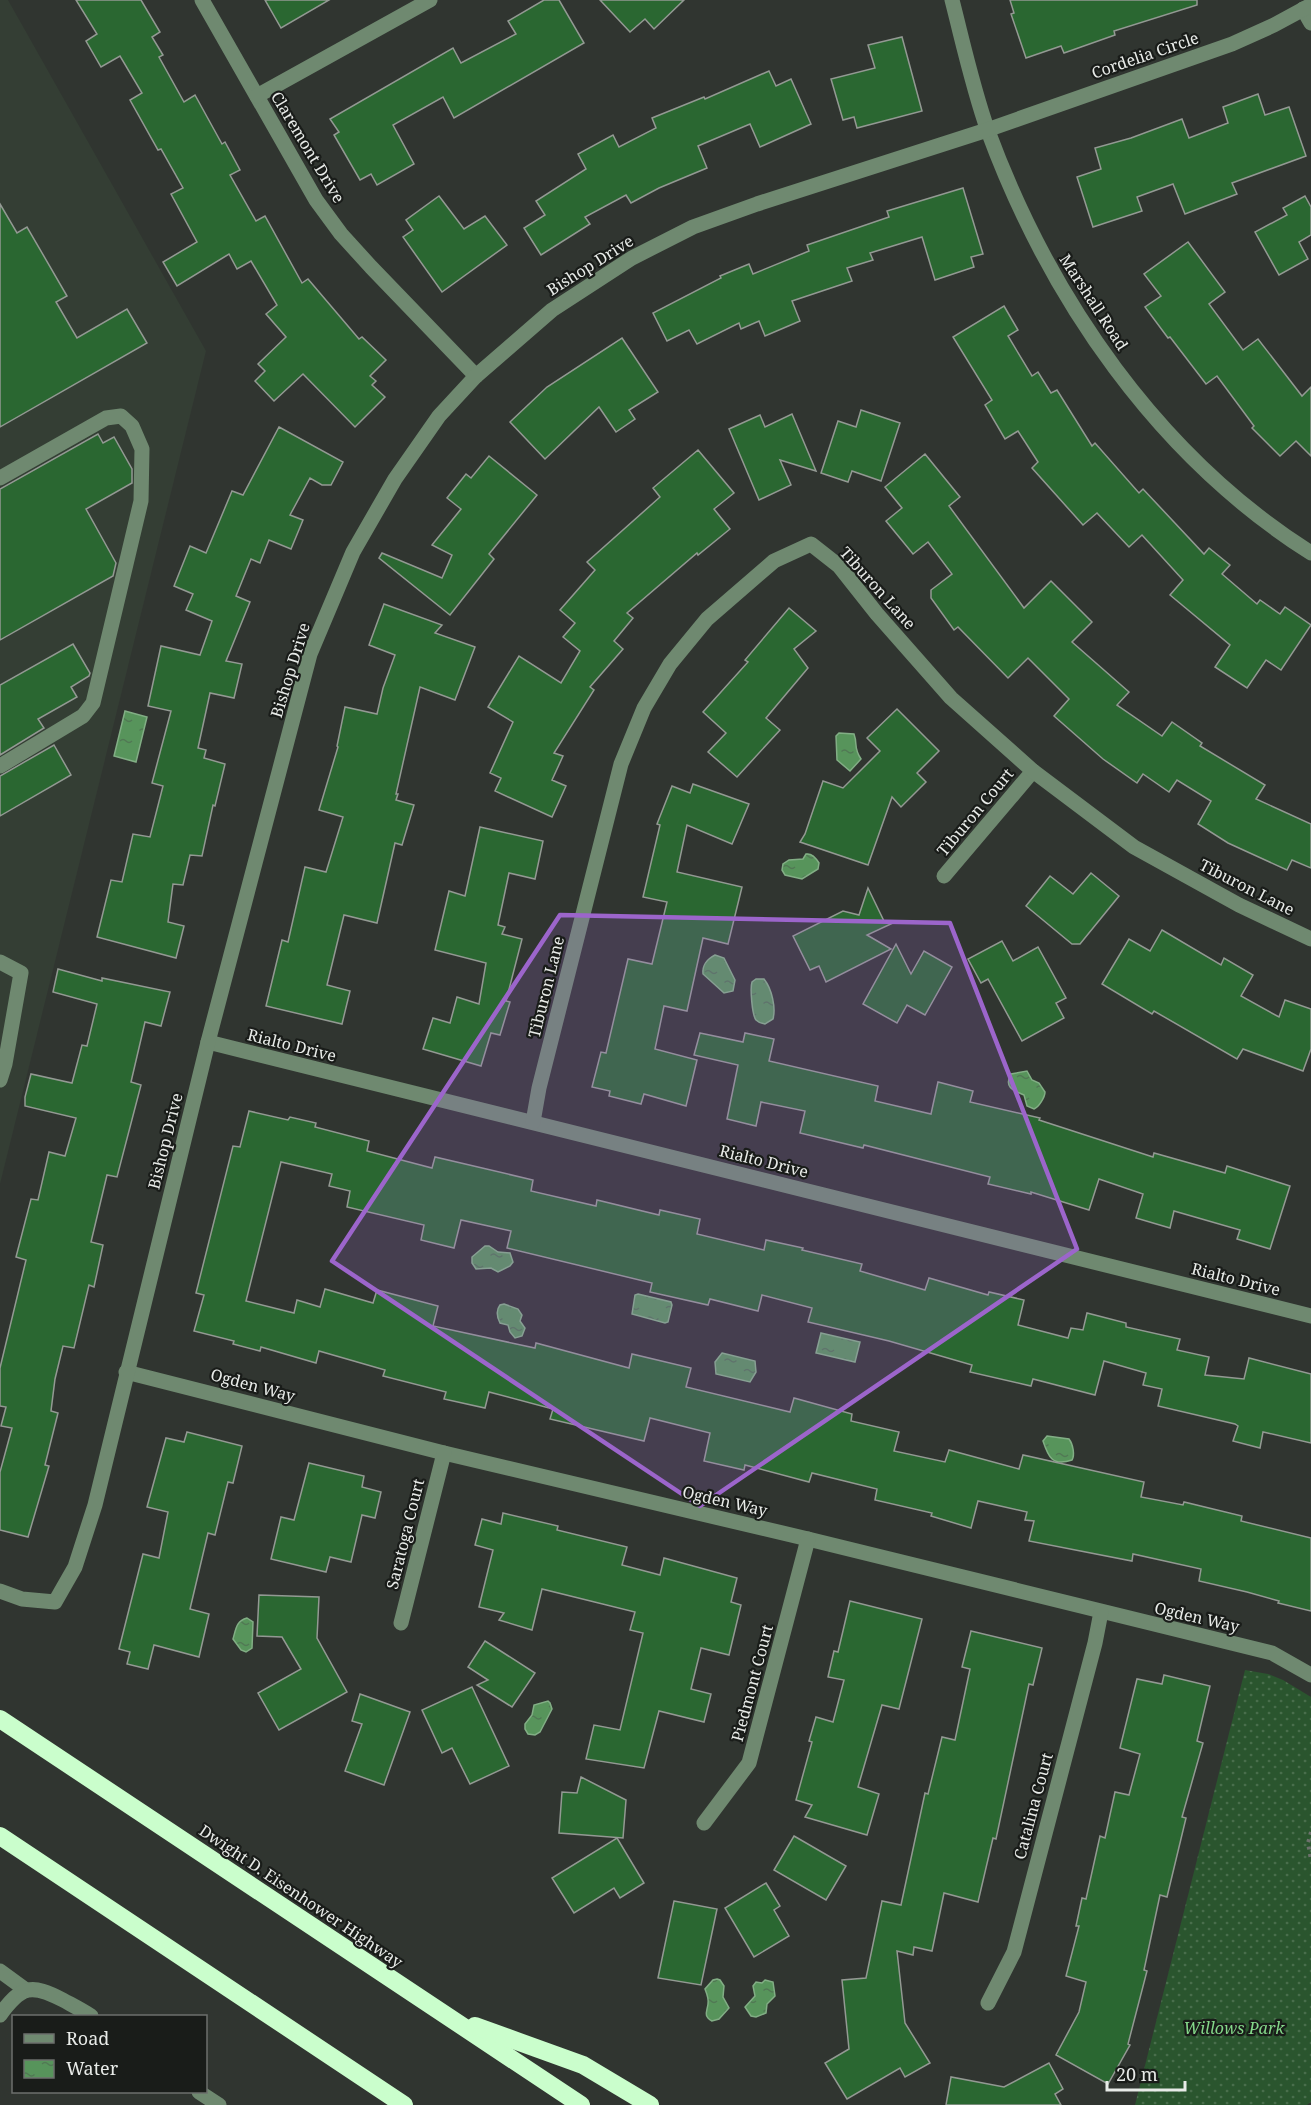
<svg xmlns="http://www.w3.org/2000/svg" width="1311" height="2105" font-family="'Noto Serif',serif">
	<style>
		.built { fill: #343e34 }
		.grass { fill: url(#grass-dots) }
		.water { fill: url(#water-ripples); stroke: #82ae85; stroke-width: 1.5 }
		.building { fill: #2a6731; stroke: #939993; stroke-width: 1.5 }
		.lines { fill: none; stroke-linecap: round; stroke-linejoin: round }
		.path { stroke: #6d716d; stroke-width: 4; stroke-dasharray: 3 4.5; stroke-linecap: butt }
		.minor { stroke: #6f8970; stroke-width: 15 }
		.highway { stroke: #cafecc; stroke-width: 18 }
		.marked { fill: #9c65cb; fill-opacity: 0.2; stroke: #9c65cb; stroke-width: 4.5; stroke-linejoin: round }
		.labels { text-anchor: middle; stroke-width: 4.5; stroke-linejoin: round; paint-order: stroke }
		.street-label { font-size: 16px; fill: #e8ebe8; stroke: #191c19 }
		.park-label { font-size: 16px; font-style: italic; fill: #84d789; stroke: #191c19 }
	</style>
	<defs>
		<pattern id="grass-dots" width="8" height="8" patternUnits="userSpaceOnUse" patternTransform="scale(1.5)"><rect width="8" height="8" fill="#2a552e"/><path d="M2 2h.1M6 6h.1" fill="none" stroke="#496e4c" stroke-width="1.8" stroke-linecap="round"/></pattern>
		<pattern id="water-ripples" width="26" height="14" patternUnits="userSpaceOnUse" patternTransform="scale(1.5)"><rect width="26" height="14" fill="#57945b"/><path d="M2 4q2-2 4 0t4 0M15 11q2-2 4 0t4 0" fill="none" stroke="#517954"/></pattern>
	</defs>
	<rect width="100%" height="100%" fill="#303530"/>
	<polygon class="built" points="0,0 8,0 206,351 0,1184"/>
	<polygon class="grass" points="1245,1670 1268,1674 1283,1680 1311,1697 1311,2102 1307,2105 1135,2105"/>
	<g class="water">
		<polygon points="125,711 147,717 136,762 114,756"/>
		<path d="M839 733 854 734C858 745 853 747 861 759L850 771 837 760 836 736Z"/>
		<path d="M806 854C812 853 816 858 819 863L818 869 802 879 785 875 782 870 783 864 789 860 803 859Z"/>
		<path d="M715 955 724 958 735 980 733 991 724 993 703 974C702 966 707 959 715 955Z"/>
		<path d="M756 979H764C772 989 776 1008 773 1019L765 1024C761 1023 759 1023 756 1020 752 1015 750 988 752 982Z"/>
		<path d="M1027 1071 1032 1080 1039 1083 1045 1092C1045 1097 1039 1107 1034 1109L1027 1106 1024 1095C1015 1091 1003 1088 1011 1074Z"/>
		<polygon points="485,1246 489,1246 498,1252 510,1253 513,1262 510,1266 498,1272 491,1268 476,1269 472,1263 472,1257"/>
		<polygon points="638,1294 671,1302 672,1305 668,1322 665,1323 632,1314 635,1295"/>
		<path d="M504 1304 518 1309 522 1315 520 1321 525 1328 522 1336 515 1338 510 1332 508 1325 500 1323C497 1317 496 1310 500 1305Z"/>
		<polygon points="821,1333 860,1342 855,1362 816,1353"/>
		<polygon points="722,1353 755,1361 756,1372 750,1382 716,1374 715,1362"/>
		<path d="M1047 1436 1069 1439C1073 1444 1075 1455 1072 1460 1052 1467 1048 1456 1043 1441Z"/>
		<path d="M247 1618 253 1622 252 1648 246 1652 241 1650 233 1639C236 1629 236 1621 247 1618Z"/>
		<polygon points="548,1701 550,1703 552,1709 540,1732 535,1735 528,1734 525,1729 525,1724 532,1715 534,1705"/>
		<path d="M717 1979 720 1980 724 1986 723 1997 729 2008 719 2019 712 2021C703 2016 707 2012 708 2004 709 1999 707 1994 705 1989L713 1980Z"/>
		<polygon points="765,1980 773,1982 775,1996 767,2004 766,2013 756,2017 751,2016 745,2007 755,1996 753,1986 756,1982 762,1983"/>
	</g>
	<g class="building">
		<polygon points="76,0 141,0 160,32 152,37 163,55 159,57 184,102 195,95 222,144 225,142 240,170 230,175 256,221 265,216 302,283 308,279 359,339 362,337 386,360 370,376 376,381 372,385 385,397 355,427 303,374 274,401 255,381 265,371 258,364 286,337 266,314 277,305 251,261 237,269 229,254 177,286 163,262 197,242 171,194 183,188 161,149 158,150 130,100 142,93 120,56 101,67 86,41 97,34"/>
		<polygon points="265,0 329,0 281,28"/>
		<polygon points="544,0 559,0 584,43 454,118 443,97 393,125 414,164 377,185 371,174 360,180 334,135 339,132 330,119 453,48 461,63 516,34 508,21"/>
		<polygon points="600,0 684,0 654,29 645,19 630,32"/>
		<polygon points="1010,0 1197,0 1197,5 1114,31 1115,35 1064,53 1061,46 1026,58 1011,14 1014,13"/>
		<polygon points="902,37 922,111 857,128 854,117 843,120 831,79 875,68 868,45"/>
		<polygon points="769,71 776,86 791,79 811,124 760,147 750,124 698,146 707,168 659,188 631,203 626,195 585,217 590,224 541,255 524,228 545,215 536,201 586,169 578,154 613,135 619,147 656,128 652,118 704,97 705,99"/>
		<polygon points="1258,94 1265,115 1289,107 1306,156 1232,183 1237,194 1185,214 1173,184 1137,197 1142,211 1093,227 1077,177 1101,169 1095,148 1131,138 1182,119 1189,138 1228,123 1223,107"/>
		<polygon points="963,188 983,254 971,257 974,267 935,280 922,237 870,253 873,260 847,268 852,281 792,301 800,321 765,336 759,321 741,329 739,323 697,344 689,330 667,341 653,313 721,278 720,276 749,264 753,274 809,251 807,245 889,217 887,211"/>
		<polygon points="439,196 464,229 485,216 507,245 442,292 403,237 413,230 406,220"/>
		<polygon points="1305,196 1311,207 1311,235 1299,242 1308,259 1279,275 1255,232 1287,215 1283,208"/>
		<polygon points="0,204 17,233 27,227 67,296 56,302 77,338 127,309 147,343 0,427"/>
		<polygon points="1188,242 1225,292 1209,304 1243,350 1258,339 1302,396 1311,387 1311,456 1296,441 1280,456 1252,428 1254,426 1217,376 1206,384 1170,337 1168,338 1145,307 1161,296 1144,274"/>
		<polygon points="1004,306 1018,330 1008,336 1032,376 1038,372 1051,393 1057,390 1092,446 1095,443 1139,493 1143,489 1204,554 1209,548 1230,565 1222,574 1257,604 1260,600 1280,614 1285,607 1311,625 1281,670 1266,660 1247,688 1215,667 1230,645 1170,595 1183,580 1142,535 1129,547 1097,513 1083,525 1032,468 1038,462 1018,431 1005,439 985,405 992,400 953,337"/>
		<polygon points="622,338 658,392 629,410 635,419 616,432 599,407 545,459 510,422 547,387"/>
		<polygon points="861,410 900,423 881,481 852,471 848,482 821,473 838,421 856,427"/>
		<polygon points="792,414 816,471 780,460 791,485 759,500 729,429 760,415 765,427"/>
		<polygon points="279,427 343,462 331,485 322,485 310,478 290,515 303,520 291,549 269,540 260,563 251,559 236,596 250,602 226,661 242,664 234,698 210,693 198,748 206,750 204,758 225,764 215,806 213,805 202,856 190,855 183,885 173,884 168,922 184,926 176,958 97,937 111,880 122,882 133,834 150,837 163,786 152,783 171,711 148,706 161,646 200,655 212,621 186,610 193,594 174,586 190,546 206,553 232,491 243,495"/>
		<polygon points="98,434 103,443 114,437 132,469 132,483 86,509 116,563 113,576 0,640 0,489"/>
		<polygon points="698,450 734,493 714,509 730,529 698,555 697,553 627,613 633,618 614,641 623,649 590,687 594,690 554,753 563,756 552,780 566,786 552,817 495,791 501,778 490,773 513,722 488,707 519,656 561,683 580,651 563,637 575,623 560,610 595,570 587,562 660,497 653,488"/>
		<polygon points="925,454 960,497 949,506 1024,608 1051,581 1092,622 1072,642 1129,692 1117,705 1162,736 1172,722 1202,743 1200,746 1265,785 1256,799 1311,824 1311,868 1292,860 1287,870 1228,843 1198,824 1211,801 1177,780 1169,792 1143,774 1137,783 1103,759 1054,716 1069,699 1028,658 1008,678 958,627 954,630 931,598 931,590 952,574 928,542 913,554 886,521 902,508 885,487"/>
		<polygon points="489,456 537,495 489,554 494,559 450,615 379,558 382,553 442,578 452,555 432,545 461,509 447,498 466,474 471,478"/>
		<polygon points="384,604 442,625 435,633 475,647 455,700 420,687 396,794 398,794 396,800 414,805 402,845 395,843 377,923 344,915 327,985 350,991 342,1024 266,1006 282,940 288,942 305,867 326,872 343,817 319,810 338,747 337,746 345,707 377,714 383,688 395,655 369,645"/>
		<polygon points="789,608 816,631 794,649 808,668 766,718 780,730 737,777 708,752 726,733 703,712 748,662 745,660"/>
		<polygon points="73,644 90,673 89,676 71,687 77,697 38,719 44,728 0,755 0,685"/>
		<polygon points="897,709 939,751 917,773 926,782 901,807 892,797 868,865 800,842 805,834 823,781 843,788 880,751 867,738"/>
		<polygon points="54,745 71,775 0,816 0,776"/>
		<polygon points="693,784 749,804 732,844 687,825 677,872 742,887 728,944 703,938 687,1011 664,1006 655,1049 697,1060 686,1106 644,1094 641,1104 609,1096 610,1091 592,1087 601,1052 606,1053 628,959 652,964 667,902 643,897 660,825 657,824 672,786 690,793"/>
		<polygon points="480,827 543,841 535,879 509,873 498,925 505,927 502,934 522,939 506,1001 510,1002 500,1035 491,1033 481,1066 423,1049 433,1018 450,1023 457,997 479,1004 486,963 435,950 449,891 465,896"/>
		<polygon points="1091,873 1119,896 1080,944 1072,944 1026,906 1050,876 1073,894"/>
		<polygon points="868,888 884,921 893,923 867,935 891,949 826,982 819,966 810,970 793,936 843,911 859,915"/>
		<polygon points="1162,930 1221,965 1224,958 1253,975 1241,996 1279,1017 1285,1000 1311,1009 1311,1049 1303,1071 1243,1049 1237,1059 1154,1011 1152,1014 1102,984 1129,939 1150,951"/>
		<polygon points="1002,941 1013,961 1038,947 1066,998 1056,1003 1064,1018 1022,1041 988,979 981,983 968,959"/>
		<polygon points="896,944 911,974 924,951 952,967 925,1015 907,1005 897,1023 863,1004"/>
		<polygon points="58,969 102,981 102,978 170,992 161,1026 145,1022 131,1082 141,1085 117,1177 107,1175 91,1242 103,1245 94,1287 89,1285 74,1348 63,1346 55,1379 51,1411 58,1413 45,1465 49,1466 28,1537 0,1530 0,1472 12,1428 1,1426 6,1407 0,1406 0,1368 26,1260 16,1257 31,1199 38,1200 49,1152 65,1156 76,1118 25,1106 25,1097 31,1074 72,1083 82,1045 87,1046 97,1004 53,992"/>
		<polygon points="700,1033 743,1042 745,1033 774,1039 769,1061 878,1086 875,1101 931,1114 938,1082 973,1091 970,1102 1040,1118 1039,1120 1153,1157 1154,1153 1225,1173 1227,1166 1290,1186 1270,1249 1237,1239 1240,1230 1174,1211 1170,1228 1136,1218 1143,1194 1099,1179 1089,1210 1031,1192 1031,1194 988,1184 990,1177 864,1145 863,1148 800,1133 805,1111 761,1102 756,1126 727,1119 738,1065 694,1055"/>
		<polygon points="249,1111 288,1120 290,1117 316,1123 315,1127 369,1141 367,1151 432,1168 435,1157 533,1180 531,1191 596,1206 597,1200 659,1215 660,1210 700,1219 697,1234 764,1250 766,1240 803,1248 802,1250 862,1264 860,1271 925,1290 929,1278 988,1295 989,1292 1024,1300 1018,1325 1068,1338 1071,1328 1083,1330 1087,1313 1126,1323 1126,1327 1180,1339 1177,1350 1209,1357 1205,1375 1244,1379 1249,1358 1311,1374 1311,1443 1263,1432 1260,1448 1233,1441 1238,1426 1235,1424 1158,1406 1162,1389 1143,1385 1146,1373 1104,1361 1095,1395 1033,1379 1031,1386 970,1372 972,1365 889,1341 808,1322 812,1308 762,1295 758,1311 710,1299 708,1305 650,1292 652,1283 507,1248 511,1231 461,1220 454,1248 421,1240 424,1225 347,1207 350,1191 329,1186 332,1174 281,1162 246,1301 294,1313 297,1300 320,1307 325,1289 373,1303 377,1290 438,1306 433,1326 535,1348 536,1343 629,1368 632,1354 691,1368 686,1387 790,1412 794,1398 852,1414 851,1421 899,1432 894,1451 945,1462 949,1450 1019,1469 1023,1455 1144,1482 1141,1497 1183,1505 1184,1502 1242,1516 1241,1521 1311,1538 1311,1611 1278,1603 1279,1601 1247,1592 1199,1581 1201,1569 1133,1554 1132,1561 1029,1541 1034,1521 1025,1520 1027,1512 978,1501 971,1528 931,1516 932,1513 875,1500 877,1489 812,1473 809,1482 745,1465 744,1470 704,1461 710,1433 650,1418 644,1441 550,1419 553,1409 489,1392 485,1408 444,1399 446,1392 383,1376 385,1370 319,1351 316,1363 261,1347 260,1351 233,1344 234,1341 194,1331 204,1295 196,1293 233,1146 240,1147"/>
		<polygon points="187,1432 242,1446 233,1483 228,1482 215,1535 208,1533 190,1609 209,1614 199,1657 154,1645 148,1669 127,1664 130,1652 119,1649 143,1554 159,1558 168,1512 147,1507 166,1438 184,1442"/>
		<polygon points="309,1463 364,1476 362,1487 381,1492 375,1518 362,1515 351,1562 330,1557 326,1572 271,1559 281,1517 294,1520"/>
		<polygon points="503,1513 558,1526 557,1530 627,1547 622,1565 660,1575 664,1558 737,1578 731,1602 741,1605 729,1655 701,1648 691,1689 711,1694 704,1722 659,1711 644,1768 586,1759 594,1725 620,1730 643,1633 630,1630 635,1612 542,1589 532,1630 499,1620 504,1613 479,1607 493,1550 475,1545 482,1519 501,1524"/>
		<polygon points="259,1595 319,1597 317,1638 347,1692 279,1730 258,1693 301,1669 282,1637 257,1636"/>
		<polygon points="850,1601 922,1619 899,1709 882,1705 858,1787 879,1794 867,1835 805,1817 812,1805 796,1800 812,1742 809,1741 816,1717 833,1722 844,1680 828,1677 834,1651 838,1652"/>
		<polygon points="971,1631 1042,1648 1033,1685 1029,1684 996,1839 993,1838 978,1902 944,1893 932,1951 914,1947 913,1955 897,1951 905,2023 930,2063 905,2077 900,2068 847,2099 825,2063 849,2049 842,1980 866,1978 882,1901 901,1905 925,1793 928,1794 942,1737 955,1740 970,1669 962,1667"/>
		<polygon points="485,1641 535,1673 512,1707 477,1685 488,1680 468,1667"/>
		<polygon points="1164,1675 1210,1686 1197,1741 1203,1743 1182,1817 1186,1818 1167,1897 1160,1895 1144,1970 1147,1971 1128,2044 1130,2045 1108,2084 1056,2055 1079,2012 1086,1982 1066,1976 1079,1926 1076,1926 1082,1898 1086,1899 1100,1836 1105,1838 1115,1792 1129,1795 1140,1754 1120,1748 1137,1679 1162,1684"/>
		<polygon points="472,1687 509,1766 470,1784 452,1748 442,1753 422,1710"/>
		<polygon points="360,1694 410,1712 384,1785 345,1771 362,1724 352,1721"/>
		<polygon points="581,1777 626,1800 623,1838 559,1833 562,1792 577,1793"/>
		<polygon points="794,1836 846,1866 826,1900 774,1870"/>
		<polygon points="617,1838 644,1883 620,1898 614,1888 574,1913 552,1878"/>
		<polygon points="766,1883 780,1906 774,1910 789,1936 754,1957 725,1908"/>
		<polygon points="674,1901 717,1909 701,1985 658,1978"/>
		<polygon points="1049,2063 1063,2089 1055,2094 1061,2105 946,2105 951,2077 1004,2087"/>
	</g>
	<g class="lines">
		<polyline class="path" points="1311,1832 1308,1843 1311,1860"/>
		<g class="minor">
			<polyline points="202,0 316,200 341,234 371,267 476,376"/>
			<path d="M952 0C963 43 973 89 988 131 1050 299 1158 456 1311 553"/>
			<polyline points="1303,9 1311,23"/>
			<polyline points="257,96 430,0"/>
			<polyline points="0,478 106,418 121,416 132,426 142,449 141,501 93,703 83,716 0,766"/>
			<polyline points="944,876 1033,771"/>
			<polyline points="0,962 21,973 5,1064 0,1080"/>
			<polyline points="208,1042 1311,1316"/>
			<polyline points="533,1122 539,1088 621,764 644,708 670,664 707,619 774,561 811,544 839,566 877,614 951,698 1033,771 1134,847 1239,905 1311,939"/>
			<polyline points="126,1372 444,1453 808,1539 1272,1653 1311,1675"/>
			<polyline points="0,1591 22,1599 55,1602 75,1567 95,1505 208,1042 310,654 353,552 395,479 439,416 476,376 552,310 632,258 693,227 757,204 987,130 1232,44 1274,25 1311,5"/>
			<polyline points="401,1623 444,1453"/>
			<polyline points="704,1823 749,1763 808,1539"/>
			<polyline points="0,1971 26,1990"/>
			<polyline points="988,2003 1014,1952 1095,1643 1101,1612"/>
			<path d="M0 2015C21 1986 31 1983 63 2000 72 2005 82 2010 91 2016"/>
			<polyline points="199,2092 219,2105"/>
		</g>
		<g class="highway">
			<polyline points="0,1719 581,2105"/>
			<polyline points="0,1836 404,2105"/>
			<polyline points="475,2026 583,2065 650,2105"/>
		</g>
	</g>
	<path class="marked" d="M560 915 950 923 1077 1249 700 1506 332 1261Z"/>
	<g class="labels">
		<g class="street-label">
			<text transform="translate(1145 55) rotate(-19)" y="6">Cordelia Circle</text>
			<text transform="translate(308 147) rotate(59)" y="6">Claremont Drive</text>
			<text transform="translate(590 265) rotate(-32)" y="6">Bishop Drive</text>
			<text transform="translate(1094 302) rotate(57)" y="6">Marshall Road</text>
			<text transform="translate(878 588) rotate(48)" y="6">Tiburon Lane</text>
			<text transform="translate(290 670) rotate(-73)" y="6">Bishop Drive</text>
			<text transform="translate(975 812) rotate(-50)" y="6">Tiburon Court</text>
			<text transform="translate(1247 887) rotate(27)" y="6">Tiburon Lane</text>
			<text transform="translate(546 987) rotate(-76)" y="6">Tiburon Lane</text>
			<text transform="translate(292 1045) rotate(14)" y="6">Rialto Drive</text>
			<text transform="translate(165 1141) rotate(-76)" y="6">Bishop Drive</text>
			<text transform="translate(764 1161) rotate(14)" y="6">Rialto Drive</text>
			<text transform="translate(1236 1279) rotate(14)" y="6">Rialto Drive</text>
			<text transform="translate(253 1385) rotate(15)" y="6">Ogden Way</text>
			<text transform="translate(725 1501) rotate(13)" y="6">Ogden Way</text>
			<text transform="translate(405 1534) rotate(-76)" y="6">Saratoga Court</text>
			<text transform="translate(1197 1617) rotate(13)" y="6">Ogden Way</text>
			<text transform="translate(752 1683) rotate(-75)" y="6">Piedmont Court</text>
			<text transform="translate(1033 1806) rotate(-75)" y="6">Catalina Court</text>
			<text transform="translate(301 1896) rotate(34)" y="6">Dwight D. Eisenhower Highway</text>
		</g>
		<g class="park-label">
			<text x="1234" y="2034">Willows Park</text>
		</g>
	</g>
	<rect x="12" y="2015" width="195" height="78" fill="#191c19" stroke="#6c6f6c" stroke-width="1.5"/>
	<rect x="24" y="2034" width="30" height="9" fill="#6f8970" stroke="#6c6f6c" stroke-width="1.5"/>
	<text x="66" y="2045" font-size="18" fill="#e8ebe8">Road</text>
	<rect x="24" y="2060" width="30" height="18" fill="url(#water-ripples)" stroke="#6c6f6c" stroke-width="1.5"/>
	<text x="66" y="2075" font-size="18" fill="#e8ebe8">Water</text>
	<path d="M1107 2081v9h78v-9" fill="none" stroke="#e8ebe8" stroke-width="3"/>
	<text x="1116" y="2081" font-size="18" fill="#e8ebe8" stroke="#191c19" stroke-width="4.5" paint-order="stroke">20 m</text>
</svg>
